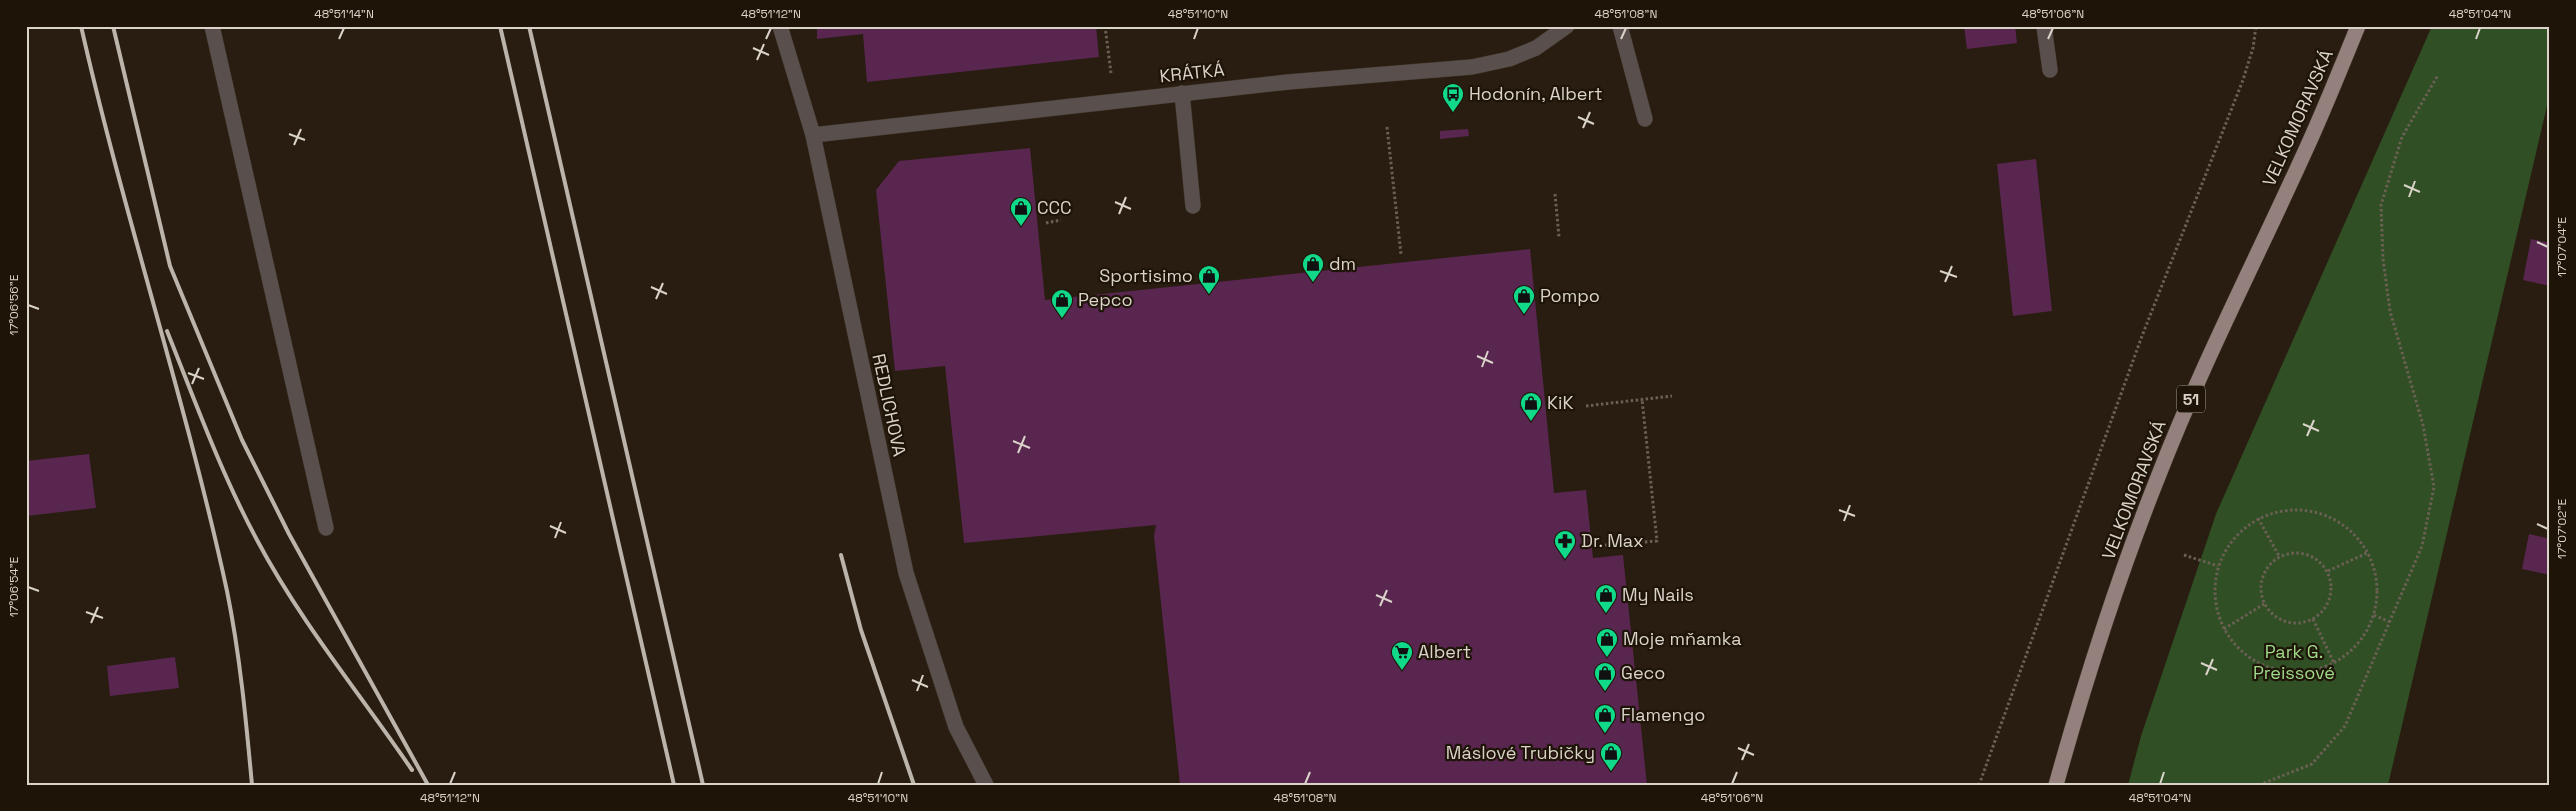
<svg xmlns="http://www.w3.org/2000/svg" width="2576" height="811" font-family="'Space Grotesk',sans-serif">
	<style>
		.green { fill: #314f25 }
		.building { fill: #592650 }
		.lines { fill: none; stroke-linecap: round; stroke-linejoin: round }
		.minor-casing { stroke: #443a2e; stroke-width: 16 }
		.major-casing { stroke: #443a2e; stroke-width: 16 }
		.path { stroke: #6a6054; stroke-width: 3; stroke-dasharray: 2.5 2.5; stroke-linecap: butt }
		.minor { stroke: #59504e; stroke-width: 15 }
		.major { stroke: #94807c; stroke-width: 15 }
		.rail { stroke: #bcb4aa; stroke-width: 4 }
		.ticks { fill: none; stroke: #dad3ca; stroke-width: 2 }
		.labels { text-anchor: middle; stroke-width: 4.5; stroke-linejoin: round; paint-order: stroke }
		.shield { fill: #1e1407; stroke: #a29a90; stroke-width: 1 }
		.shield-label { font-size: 16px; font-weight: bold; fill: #dad3ca }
		.street-label { font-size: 18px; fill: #dad3ca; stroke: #1e1407 }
		.poi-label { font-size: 18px; fill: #dad3ca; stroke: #1e1407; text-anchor: start }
		.park-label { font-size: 18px; fill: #9fda89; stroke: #1e1407 }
		.neatline { fill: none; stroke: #dad3ca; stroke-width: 2 }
		.ticks-label { font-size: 12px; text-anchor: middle; fill: #dad3ca }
	</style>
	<rect width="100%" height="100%" fill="#281d10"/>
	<polygon class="green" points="2432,26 2550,26 2550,93 2388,785 2128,785 2141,736 2216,514"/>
	<g class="building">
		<polygon points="817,26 1096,26 1099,57 867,82 863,34 817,39"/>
		<polygon points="1964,26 2015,26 2017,43 1967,49"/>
		<polygon points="1468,129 1469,136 1440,139 1440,131"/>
		<polygon points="1030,148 1045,300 1530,249 1554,493 1586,490 1593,558 1623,555 1647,785 1180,785 1154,536 1156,525 964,543 945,366 895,371 876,190 899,161"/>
		<polygon points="2036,159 2052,311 2013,316 1997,164"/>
		<polygon points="2531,239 2550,243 2550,286 2523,280"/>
		<polygon points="89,454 96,508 26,516 26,461"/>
		<polygon points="2529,534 2550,539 2550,575 2522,569"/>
		<polygon points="175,657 179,688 110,696 107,666"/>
	</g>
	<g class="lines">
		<g class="minor-casing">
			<g id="minor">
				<polyline points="212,26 326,528"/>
				<polyline points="780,26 813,135 906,573 956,727 986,785"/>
				<polyline points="1620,26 1645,119"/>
				<polyline points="2044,26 2050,70"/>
				<polyline points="1182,93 1193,206"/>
				<polyline points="813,135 1288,82 1472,67 1509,59 1536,48 1567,26"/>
			</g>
		</g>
		<g class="major-casing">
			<path id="major" d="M2056 785C2085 681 2118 577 2158 477 2203 361 2261 250 2312 136 2328 100 2343 63 2358 26"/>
		</g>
		<g class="path">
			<polyline points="1105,26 1111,73"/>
			<polyline points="1387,127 1401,254"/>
			<polyline points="1555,194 1559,237"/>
			<polyline points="1046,223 1061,220"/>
			<polyline points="1586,406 1672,396"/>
			<circle cx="2296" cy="591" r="81"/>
			<polyline points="2258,518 2279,556"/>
			<polyline points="1605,545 1657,541 1642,399"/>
			<circle cx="2296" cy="588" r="35"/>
			<polyline points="2184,555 2218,566"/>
			<polyline points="2328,571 2369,552"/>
			<polyline points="2374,615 2390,622"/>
			<polyline points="2313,619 2334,663"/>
			<polyline points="2224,629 2264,604"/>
			<polyline points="1979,785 2142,336 2243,80 2253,48 2256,26"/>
			<polyline points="2259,785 2312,764 2345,726 2422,546 2434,487 2423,425 2390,311 2383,259 2381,205 2402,137 2438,75"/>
		</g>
		<use href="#minor" class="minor"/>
		<use href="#major" class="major"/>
		<g class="rail">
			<path d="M81 26C124 216 186 401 227 591 240 655 246 720 252 785"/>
			<polyline points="113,26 170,266 242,440 289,534 428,785"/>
			<polyline points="500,26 674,785"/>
			<polyline points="529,26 703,785"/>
			<path d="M167 331C195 401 221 473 257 540 300 621 360 694 412 770"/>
			<polyline points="841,555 861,630 914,785"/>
		</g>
	</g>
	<path class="ticks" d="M339 39 344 28M766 39 771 28M1194 39 1198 28M1621 39 1626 28M2048 39 2053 28M2476 39 2480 28M753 48 769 55M757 60 764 44M1578 117 1594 124M1583 128 1590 112M289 134 305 140M294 145 301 129M2404 185 2420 192M2409 197 2415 181M1115 202 1131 209M1119 214 1126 197M2537 242 2548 247M1940 271 1957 277M1945 282 1952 266M651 287 667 294M656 299 663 283M28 305 39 309M1477 356 1493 363M1482 367 1488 351M188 373 204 379M192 384 199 368M2303 424 2319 431M2307 436 2314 420M1013 441 1030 448M1018 453 1025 436M1839 510 1855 516M1844 521 1850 505M2537 524 2548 529M550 526 566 533M555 538 561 522M28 587 39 591M1376 595 1392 602M1380 606 1387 590M86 612 103 618M91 623 98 607M2201 663 2217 670M2206 675 2213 659M912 680 928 687M917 691 923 675M1738 748 1754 755M1742 760 1749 744M450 784 455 772M878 784 882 772M1305 784 1310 772M1732 784 1737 772M2160 784 2164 772"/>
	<defs>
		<g id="bus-pin" transform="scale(1.125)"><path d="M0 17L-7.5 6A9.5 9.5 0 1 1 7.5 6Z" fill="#10d98a" stroke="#1e1407"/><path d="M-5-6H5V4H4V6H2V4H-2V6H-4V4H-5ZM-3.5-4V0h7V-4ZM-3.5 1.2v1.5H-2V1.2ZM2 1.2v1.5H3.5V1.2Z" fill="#111"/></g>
		<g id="shop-pin" transform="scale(1.125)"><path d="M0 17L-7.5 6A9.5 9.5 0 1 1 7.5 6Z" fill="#10d98a" stroke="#1e1407"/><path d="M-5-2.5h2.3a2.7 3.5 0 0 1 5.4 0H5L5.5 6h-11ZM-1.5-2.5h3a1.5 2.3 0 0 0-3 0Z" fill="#111"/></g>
		<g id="pharmacy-pin" transform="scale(1.125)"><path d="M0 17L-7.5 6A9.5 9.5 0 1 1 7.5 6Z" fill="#10d98a" stroke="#1e1407"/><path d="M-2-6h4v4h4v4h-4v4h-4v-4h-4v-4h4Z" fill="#111"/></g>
		<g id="supermarket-pin" transform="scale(1.125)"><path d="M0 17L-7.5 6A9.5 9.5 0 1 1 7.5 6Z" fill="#10d98a" stroke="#1e1407"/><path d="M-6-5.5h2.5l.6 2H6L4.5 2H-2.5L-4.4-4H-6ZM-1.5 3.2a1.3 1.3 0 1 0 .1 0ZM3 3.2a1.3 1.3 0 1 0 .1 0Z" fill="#111"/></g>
	</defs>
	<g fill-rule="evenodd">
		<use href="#bus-pin" x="1453" y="94"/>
		<use href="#shop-pin" x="1021" y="208"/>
		<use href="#shop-pin" x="1313" y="264"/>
		<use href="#shop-pin" x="1209" y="276"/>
		<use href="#shop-pin" x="1524" y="296"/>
		<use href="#shop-pin" x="1062" y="300"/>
		<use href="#shop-pin" x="1531" y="403"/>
		<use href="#pharmacy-pin" x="1565" y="541"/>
		<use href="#shop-pin" x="1606" y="595"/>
		<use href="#shop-pin" x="1607" y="639"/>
		<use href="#supermarket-pin" x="1402" y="652"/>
		<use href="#shop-pin" x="1605" y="673"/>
		<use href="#shop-pin" x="1605" y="715"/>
		<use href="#shop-pin" x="1611" y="753"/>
	</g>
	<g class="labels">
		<rect class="shield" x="2177" y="385.5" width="28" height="27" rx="4"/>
		<g class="shield-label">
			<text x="2191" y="405">51</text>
		</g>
		<g class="street-label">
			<text transform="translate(1192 73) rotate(-6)" y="6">KRÁTKÁ</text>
			<text transform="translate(2298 118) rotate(-66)" y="6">VELKOMORAVSKÁ</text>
			<text transform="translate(889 405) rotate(78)" y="6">REDLICHOVA</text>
			<text transform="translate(2134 490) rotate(-69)" y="6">VELKOMORAVSKÁ</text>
		</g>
		<g class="poi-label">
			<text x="1469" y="100">Hodonín, Albert</text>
			<text x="1037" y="214">CCC</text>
			<text x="1329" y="270">dm</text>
			<text x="1193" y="282" text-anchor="end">Sportisimo</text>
			<text x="1540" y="302">Pompo</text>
			<text x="1078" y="306">Pepco</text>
			<text x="1547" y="409">KiK</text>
			<text x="1581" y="547">Dr. Max</text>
			<text x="1622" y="601">My Nails</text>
			<text x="1623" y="645">Moje mňamka</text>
			<text x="1418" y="658">Albert</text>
			<text x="1621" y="679">Geco</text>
			<text x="1621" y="721">Flamengo</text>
			<text x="1595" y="759" text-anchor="end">Máslové Trubičky</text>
		</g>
		<g class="park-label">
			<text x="2294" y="658">Park G.<tspan x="2294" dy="21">Preissové</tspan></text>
		</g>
	</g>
	<rect width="2576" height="811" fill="none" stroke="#1e1407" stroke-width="55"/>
	<rect x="28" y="28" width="2520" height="756" class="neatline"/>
	<g class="ticks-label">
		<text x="344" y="18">48°51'14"N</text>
		<text x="771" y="18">48°51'12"N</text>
		<text x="1198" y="18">48°51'10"N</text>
		<text x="1626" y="18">48°51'08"N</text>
		<text x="2053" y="18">48°51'06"N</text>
		<text x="2480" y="18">48°51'04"N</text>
		<text transform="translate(2562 247) rotate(-90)" y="4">17°07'04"E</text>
		<text transform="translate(14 305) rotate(-90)" y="4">17°06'56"E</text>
		<text transform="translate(2562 529) rotate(-90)" y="4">17°07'02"E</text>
		<text transform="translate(14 587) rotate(-90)" y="4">17°06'54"E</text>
		<text x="450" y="802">48°51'12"N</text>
		<text x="878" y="802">48°51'10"N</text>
		<text x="1305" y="802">48°51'08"N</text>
		<text x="1732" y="802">48°51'06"N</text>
		<text x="2160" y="802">48°51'04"N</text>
	</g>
</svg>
